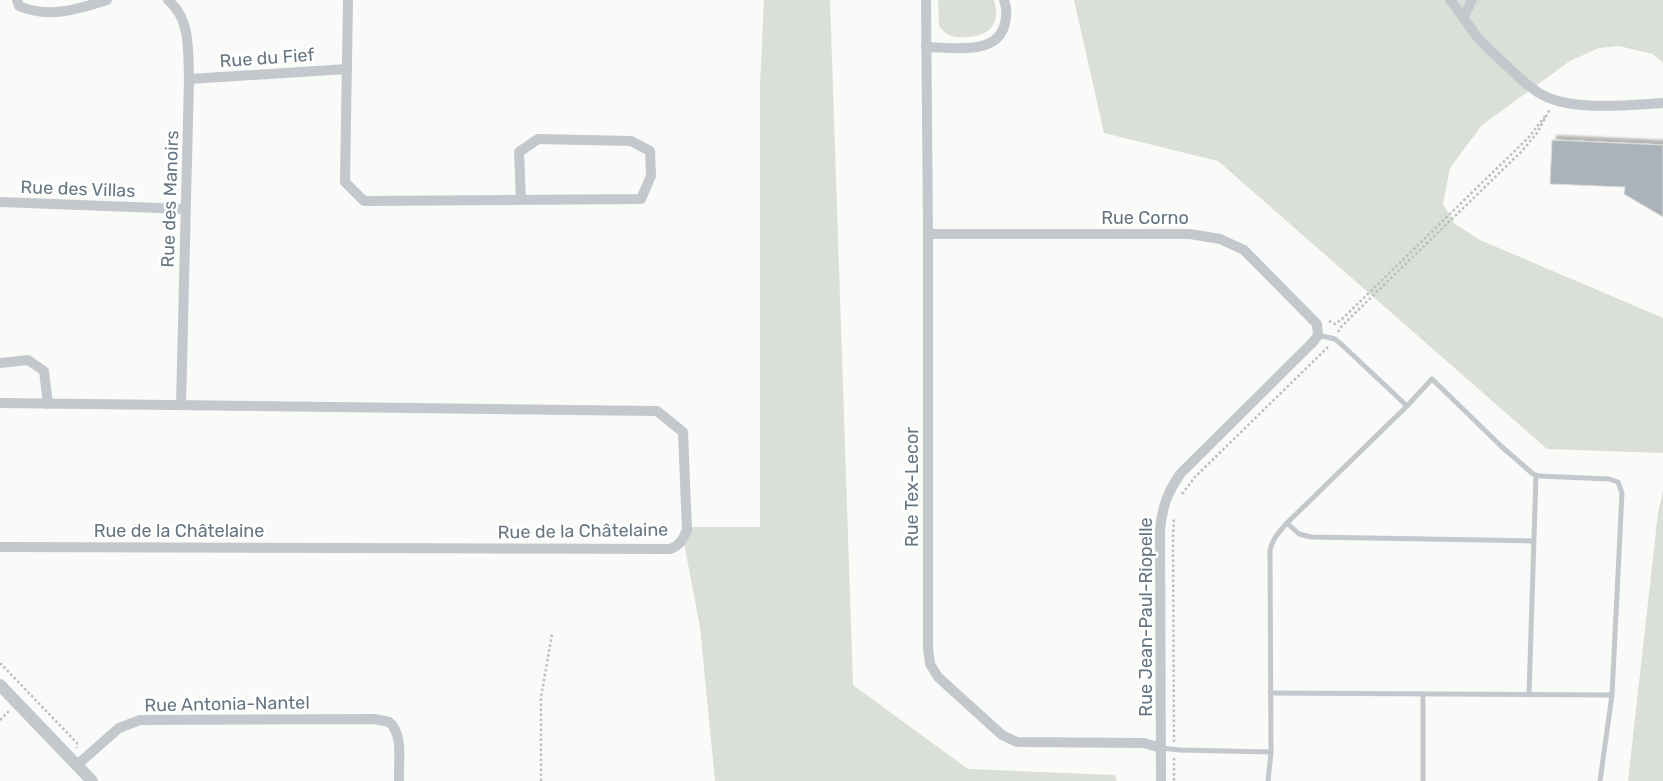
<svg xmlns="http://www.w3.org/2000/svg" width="1663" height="781" font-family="Rubik,sans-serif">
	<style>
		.green { fill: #dadfd7 }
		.building { fill: #aab3b9; stroke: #dcdcda; filter: url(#shadow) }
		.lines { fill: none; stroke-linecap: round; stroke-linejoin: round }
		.path { stroke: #bbbfc2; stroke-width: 2.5; stroke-dasharray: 2.5 2.5; stroke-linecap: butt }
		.service { stroke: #c3c8cc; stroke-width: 5 }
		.minor { stroke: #c3c8cc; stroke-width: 10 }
		.tertiary { stroke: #c3c8cc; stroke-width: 12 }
		.labels { text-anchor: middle; stroke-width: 5; stroke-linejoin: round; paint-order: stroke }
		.street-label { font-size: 18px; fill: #657683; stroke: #fff }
	</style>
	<defs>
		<filter id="shadow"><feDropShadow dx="4.5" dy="-4.5" stdDeviation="1" flood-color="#0004"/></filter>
	</defs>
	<rect width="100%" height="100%" fill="#fafaf8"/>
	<g class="green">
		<polygon points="764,0 830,0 853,685 968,769 1115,775 1117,781 715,781 700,627 684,543 692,527 760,527 760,86"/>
		<path d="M938 0H994C1001 23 990 36 967 37 955 38 947 37 939 26Z"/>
		<polygon points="1074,0 1663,0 1663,63 1653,54 1619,46 1599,48 1570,61 1482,125 1450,168 1443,204 1455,224 1480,240 1663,318 1663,453 1547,449 1218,161 1104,133"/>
		<polygon points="1663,491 1663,781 1628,781 1658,513"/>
	</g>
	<polygon class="building" points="1552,140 1663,145 1663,217 1624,194 1625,187 1550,184"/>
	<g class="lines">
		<g class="path">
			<polyline points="1329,321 1335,324 1342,319 1529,137 1546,115"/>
			<polyline points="1338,332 1341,327 1351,317 1522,151 1537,133 1550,109"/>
			<polyline points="1182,494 1195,477 1330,345"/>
			<polyline points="0,663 77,743 77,748"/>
			<polyline points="0,720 9,711"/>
			<polyline points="1174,742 1173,537 1174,518"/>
			<polyline points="1174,758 1174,781"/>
			<polyline points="541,781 541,697 552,634"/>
		</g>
		<g class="service">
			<polyline points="1407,406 1432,379 1502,447 1533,474 1539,476 1609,479 1618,482 1622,493 1612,695 1600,781"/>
			<polyline points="1287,523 1299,534 1311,537 1533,541"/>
			<polyline points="1270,693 1612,695"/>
			<polyline points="1423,694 1423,781"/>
			<polyline points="1529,695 1536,475"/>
			<polyline points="1161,748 1180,750 1271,752"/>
			<path d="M1268 781 1271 752 1270 550C1273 538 1279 532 1287 523L1407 406 1341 344 1335 339 1318 335"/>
		</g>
		<g class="minor">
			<path d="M17 0 19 6C48 19 79 9 107 0"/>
			<path d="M168 0C191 19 188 51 189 79L181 405"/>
			<polyline points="348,0 345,182 364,201 641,199 651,176 650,151 631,141 538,139 519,152 521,200"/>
			<polyline points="926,0 928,234 928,648 930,664 938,677 1002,735 1017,742 1144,743 1161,748"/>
			<path d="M1450 0C1459 11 1466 22 1475 34 1483 45 1494 54 1504 63 1515 74 1526 85 1539 93 1569 112 1628 105 1663 103"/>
			<polyline points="1464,16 1472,0"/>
			<path d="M926 47C951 47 998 57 1005 23 1007 15 1007 8 1004 0"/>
			<polyline points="189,79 347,69"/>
			<polyline points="0,202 185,209"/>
			<path d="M928 234H1190L1220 239 1244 250 1317 324 1318 335 1313 342 1181 473C1168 491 1162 507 1160 530L1161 781"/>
			<polyline points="0,363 28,360 44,371 48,404"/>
			<path d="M0 403 657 411 683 432 687 530C683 539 680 546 670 549L0 547"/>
			<path d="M77 765 119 728 140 720 375 719 389 722C404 734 398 763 399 781"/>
		</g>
		<polyline class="tertiary" points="0,685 92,781"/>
	</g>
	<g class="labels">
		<g class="street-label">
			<text transform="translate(267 58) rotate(-4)" y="6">Rue du Fief</text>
			<text transform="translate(78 189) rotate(2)" y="6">Rue des Villas</text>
			<text transform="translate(170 199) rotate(-88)" y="6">Rue des Manoirs</text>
			<text x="1145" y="224">Rue Corno</text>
			<text transform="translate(912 487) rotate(-90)" y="6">Rue Tex-Lecor</text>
			<text x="179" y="537">Rue de la Châtelaine</text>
			<text transform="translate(583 531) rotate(-1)" y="6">Rue de la Châtelaine</text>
			<text transform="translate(1146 617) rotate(-90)" y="6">Rue Jean-Paul-Riopelle</text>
			<text transform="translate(227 704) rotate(-1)" y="6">Rue Antonia-Nantel</text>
		</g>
	</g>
</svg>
